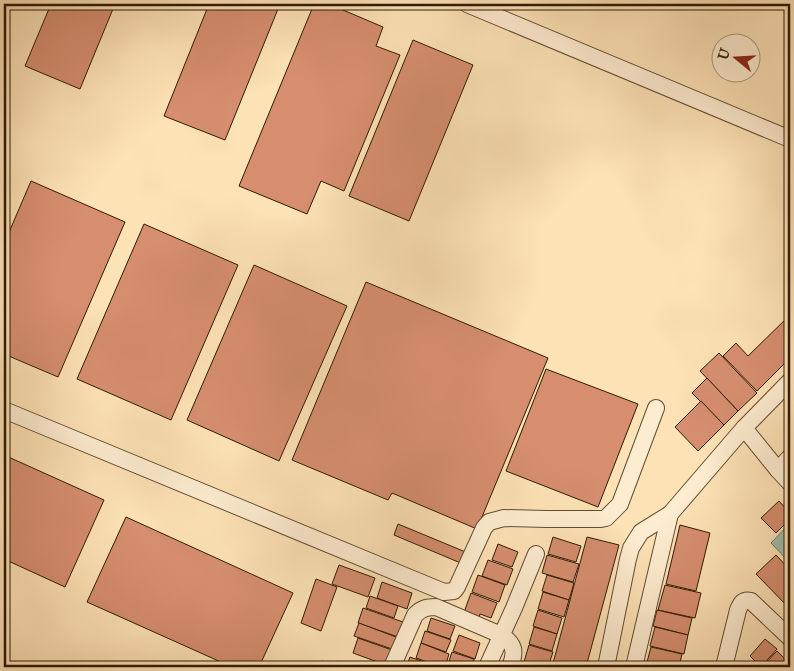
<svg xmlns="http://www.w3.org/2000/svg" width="794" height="671" font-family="'IM FELL Great Primer',serif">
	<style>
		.water { fill: #9fbeae; stroke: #727c6a }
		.building { fill: #d68e6f; stroke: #2f1a04 }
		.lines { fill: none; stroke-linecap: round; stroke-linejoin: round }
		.minor-casing { stroke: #624c30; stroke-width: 18 }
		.minor { stroke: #feecd0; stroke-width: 16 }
	</style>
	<rect width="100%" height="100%" fill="#fde2b6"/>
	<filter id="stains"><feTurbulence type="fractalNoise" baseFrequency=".004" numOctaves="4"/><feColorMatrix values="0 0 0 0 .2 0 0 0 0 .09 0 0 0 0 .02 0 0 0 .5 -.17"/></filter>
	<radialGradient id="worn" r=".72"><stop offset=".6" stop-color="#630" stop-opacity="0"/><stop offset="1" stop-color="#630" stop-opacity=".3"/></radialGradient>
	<polygon class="water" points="790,523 790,563 771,543"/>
	<g class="building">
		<polygon points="51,4 115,4 80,89 25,66"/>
		<polygon points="209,4 280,4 225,140 164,116"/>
		<polygon points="314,4 329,4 383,27 376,46 400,55 344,191 321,181 307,214 239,186"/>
		<polygon points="413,40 473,65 409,221 349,196"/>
		<polygon points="31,181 125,222 58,377 4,354 4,244"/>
		<polygon points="144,224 238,265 171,420 77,379"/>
		<polygon points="254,265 347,306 279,461 187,420"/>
		<polygon points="366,282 548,358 477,529 392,493 388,500 292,460"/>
		<polygon points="790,315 790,358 757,391 723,356 736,343 748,356"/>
		<polygon points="719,353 757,393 738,411 700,371"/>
		<polygon points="546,369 638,404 598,507 506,471"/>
		<polygon points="707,378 738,411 724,425 692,393"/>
		<polygon points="701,401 724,425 698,451 675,427"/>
		<polygon points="4,455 104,500 65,587 4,559"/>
		<polygon points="779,501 790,513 790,519 776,533 761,518"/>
		<polygon points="126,517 293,593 259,667 232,667 87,602"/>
		<polygon points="398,524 468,553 463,564 394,535"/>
		<polygon points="680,525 710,533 696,591 666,584"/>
		<polygon points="553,537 581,546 576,562 548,554"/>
		<polygon points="587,537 619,545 586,667 552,667"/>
		<polygon points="498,544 518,552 512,567 492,560"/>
		<polygon points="547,555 579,564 573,582 542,573"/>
		<polygon points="776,555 790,570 790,609 756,574"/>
		<polygon points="488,560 513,569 507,585 482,576"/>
		<polygon points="339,565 375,578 368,597 332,584"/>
		<polygon points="478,575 505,585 499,602 472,592"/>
		<polygon points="547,575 574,583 569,600 542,591"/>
		<polygon points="316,579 337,587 321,631 301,623"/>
		<polygon points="382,582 412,593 407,609 377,598"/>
		<polygon points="665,585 701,593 695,618 658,610"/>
		<polygon points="543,592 569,600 564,617 538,609"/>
		<polygon points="471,593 497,603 491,618 480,614 478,621 463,615"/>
		<polygon points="370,596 398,606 394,618 366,608"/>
		<polygon points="363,608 403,622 398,637 358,623"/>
		<polygon points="538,610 562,618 557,634 533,626"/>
		<polygon points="657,610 692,618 688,635 653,626"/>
		<polygon points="431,618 455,626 450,639 427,631"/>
		<polygon points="359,623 396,637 392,649 354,636"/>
		<polygon points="534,627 557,634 552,651 529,644"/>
		<polygon points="655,627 688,635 684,654 650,646"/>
		<polygon points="425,631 451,640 446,652 421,643"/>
		<polygon points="459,635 480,643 475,659 453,651"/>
		<polygon points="358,638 392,650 386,665 353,653"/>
		<polygon points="765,639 777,649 761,667 750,656"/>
		<polygon points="421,643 449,654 445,667 441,667 416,658"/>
		<polygon points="529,645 553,652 548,667 540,667 524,662"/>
		<polygon points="651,647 682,654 679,667 667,667 647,662"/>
		<polygon points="777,651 790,664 787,667 762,667"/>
		<polygon points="452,652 474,659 472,667 447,667"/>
		<polygon points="410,657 438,667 406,667"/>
		<polygon points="322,661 339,667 320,667"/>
	</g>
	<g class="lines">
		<g class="minor-casing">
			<g id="minor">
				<polyline points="467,4 790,139"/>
				<polyline points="4,410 444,592 454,591 457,587 484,528 489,522 504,518 547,519 601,519 606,518 620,504 656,408"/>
				<polyline points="744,428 778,470 790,483"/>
				<polyline points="778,470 790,457"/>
				<path d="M392 667 415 615C422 608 427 607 436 607L501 635C515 644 516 652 510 667"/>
				<polyline points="487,667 514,608 536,554"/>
				<polyline points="606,667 628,559 631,548 641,532 670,514 744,428 790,381"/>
				<polyline points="634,667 670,514"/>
				<path d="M724 667 738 610C741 603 743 599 751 601L790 638"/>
			</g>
		</g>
		<use href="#minor" class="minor"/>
	</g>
	<rect width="794" height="671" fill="none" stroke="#fde2b6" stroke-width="20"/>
	<rect x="5" y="5" width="784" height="661" fill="none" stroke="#2f1a04" stroke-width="2.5"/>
	<rect x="10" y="10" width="774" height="651" fill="none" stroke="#2f1a04"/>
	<g transform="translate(736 58) rotate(288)"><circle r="24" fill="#feecd0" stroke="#ab987e"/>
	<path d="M0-4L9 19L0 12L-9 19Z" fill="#8f2418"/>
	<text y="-8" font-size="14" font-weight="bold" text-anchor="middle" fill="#2f1a04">U</text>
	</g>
	<rect width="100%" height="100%" filter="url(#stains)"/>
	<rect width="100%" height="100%" fill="url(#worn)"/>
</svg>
